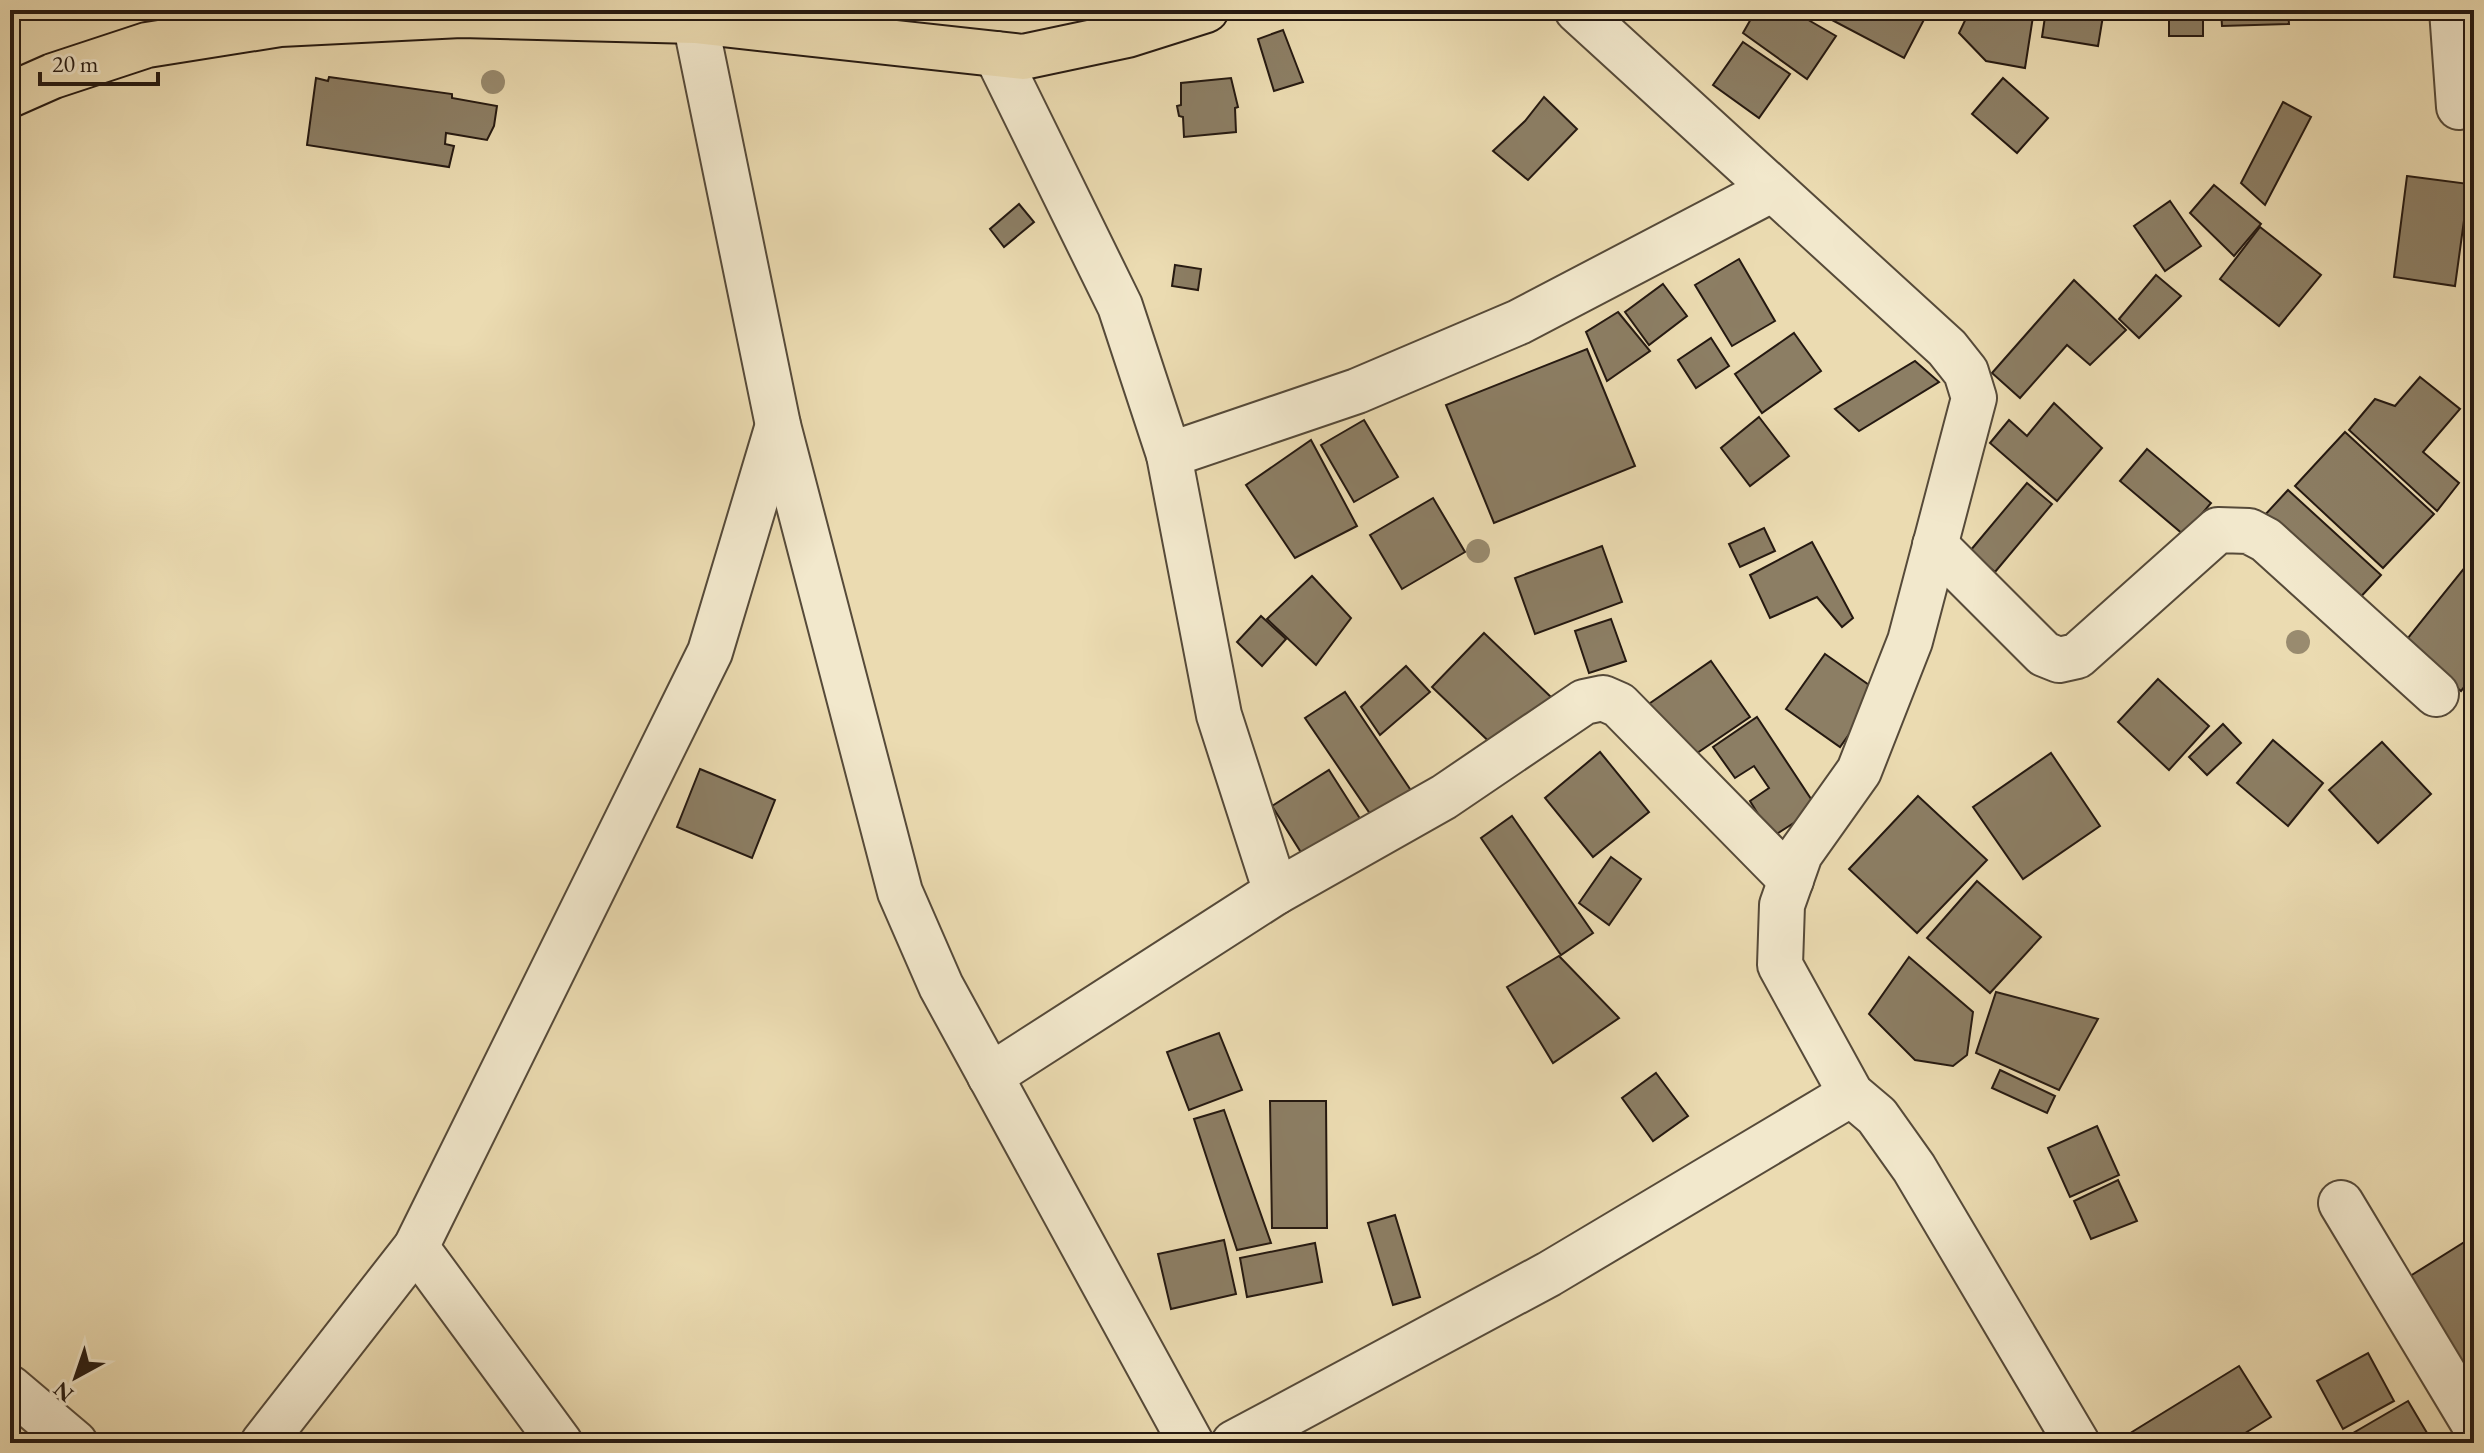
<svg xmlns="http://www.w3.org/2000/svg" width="2484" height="1453" font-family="'EB Garamond',serif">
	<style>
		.building { fill: #8c7e64; stroke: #251911; stroke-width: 2 }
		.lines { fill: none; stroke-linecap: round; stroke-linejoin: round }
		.street-casing { stroke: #564a39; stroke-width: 48 }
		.primary-casing { stroke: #251911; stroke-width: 48 }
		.street { stroke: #f2e8cc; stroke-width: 44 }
		.primary { stroke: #ebdbb1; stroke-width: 44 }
		.tree { fill: #998b6f }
	</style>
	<rect width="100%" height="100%" fill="#ebdbb1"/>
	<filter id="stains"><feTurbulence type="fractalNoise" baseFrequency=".0025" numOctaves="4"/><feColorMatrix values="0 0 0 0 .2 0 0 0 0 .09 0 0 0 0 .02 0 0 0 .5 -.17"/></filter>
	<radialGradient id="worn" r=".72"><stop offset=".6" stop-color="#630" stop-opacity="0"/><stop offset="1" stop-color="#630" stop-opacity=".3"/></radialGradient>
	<g class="building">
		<polygon points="1756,10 1791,10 1836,36 1807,79 1743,33"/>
		<polygon points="1813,10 1929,10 1904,58"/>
		<polygon points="1970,10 2034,10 2025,68 1986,61 1959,33"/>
		<polygon points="2046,10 2104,10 2098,46 2042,37"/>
		<rect x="2169" y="10" width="34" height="26"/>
		<polygon points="2221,10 2288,10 2289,24 2222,26"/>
		<polygon points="1283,30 1303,82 1274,91 1258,39"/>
		<polygon points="1743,42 1790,74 1759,118 1713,85"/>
		<polygon points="329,77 452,94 452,98 497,106 494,126 487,140 446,133 445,144 454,146 449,167 307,145 316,78 328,81"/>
		<polygon points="1231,78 1238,107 1235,108 1236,132 1184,137 1183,117 1179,116 1177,106 1181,105 1181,83"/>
		<polygon points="2003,78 2048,118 2017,153 1972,114"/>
		<polygon points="1544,97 1577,129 1528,180 1493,151 1525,121"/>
		<polygon points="2283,102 2311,117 2265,205 2241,183"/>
		<polygon points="2407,176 2469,184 2455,286 2394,277"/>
		<polygon points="2214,185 2261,224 2234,256 2190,213"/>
		<polygon points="2170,201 2201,246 2165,271 2134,226"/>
		<polygon points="1019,204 1034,222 1004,247 990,229"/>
		<polygon points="2260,227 2321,275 2279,326 2220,279"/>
		<polygon points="1739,259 1775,321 1732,346 1695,285"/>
		<polygon points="1175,265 1201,269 1198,290 1172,286"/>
		<polygon points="2156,275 2181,296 2139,338 2119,319"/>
		<polygon points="2074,280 2126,330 2090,365 2067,345 2020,398 1992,373"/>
		<polygon points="1663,284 1687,316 1649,345 1625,312"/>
		<polygon points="1618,312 1650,351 1607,381 1586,332"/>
		<polygon points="1794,333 1821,371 1762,413 1735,374"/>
		<polygon points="1711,338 1729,366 1696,388 1678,360"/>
		<polygon points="1587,349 1635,466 1494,523 1446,405"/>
		<polygon points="1915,361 1939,382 1859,431 1835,409"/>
		<polygon points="2420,377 2460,409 2423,452 2459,483 2437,511 2349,430 2375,399 2395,406"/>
		<polygon points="2054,403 2102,448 2057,501 1990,443 2009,420 2027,436"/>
		<polygon points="1759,417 1789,456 1750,486 1721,448"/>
		<polygon points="1364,420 1398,477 1354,502 1321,445"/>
		<polygon points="2345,432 2434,514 2383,568 2295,486"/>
		<polygon points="1311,440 1357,526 1295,558 1246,485"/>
		<polygon points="2147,449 2211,503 2184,535 2120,481"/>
		<polygon points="2027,483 2052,504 1995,572 1970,551"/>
		<polygon points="2288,490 2381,575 2356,602 2263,517"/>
		<polygon points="1433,498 1465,552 1402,589 1370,535"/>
		<polygon points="1764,528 1775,551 1740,567 1729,544"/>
		<polygon points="1812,542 1853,618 1842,627 1817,597 1770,618 1750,575"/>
		<polygon points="1602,546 1622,602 1535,634 1515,578"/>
		<polygon points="2474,556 2474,675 2461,691 2403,644"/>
		<polygon points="1312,576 1351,618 1316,665 1267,619"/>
		<polygon points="1261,616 1286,639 1262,666 1237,642"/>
		<polygon points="1611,619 1626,661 1589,673 1575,631"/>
		<polygon points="1484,633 1552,698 1500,752 1432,687"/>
		<polygon points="1825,654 1879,692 1840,747 1786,709"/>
		<polygon points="1711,661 1750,717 1681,764 1643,708"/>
		<polygon points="1406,666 1430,692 1380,735 1361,707"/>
		<polygon points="2158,679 2209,726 2169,770 2118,722"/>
		<polygon points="1345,692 1412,792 1373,818 1305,718"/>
		<polygon points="1757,717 1817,808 1772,837 1750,801 1769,788 1754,766 1735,778 1713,747"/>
		<polygon points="2223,724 2241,743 2207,775 2189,757"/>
		<polygon points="2273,740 2323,783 2288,826 2237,783"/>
		<polygon points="2382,742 2431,794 2378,843 2329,790"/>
		<polygon points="1600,752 1649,812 1593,857 1545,798"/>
		<polygon points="2051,753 2100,826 2023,879 1973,807"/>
		<polygon points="700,769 775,800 752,858 677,827"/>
		<polygon points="1329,770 1364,825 1307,862 1272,806"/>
		<polygon points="1918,796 1987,860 1917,933 1849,869"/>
		<polygon points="1512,816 1593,933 1561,955 1481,838"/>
		<polygon points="1611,857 1641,879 1609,925 1579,903"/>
		<polygon points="1977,881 2041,937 1990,993 1927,938"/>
		<polygon points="1559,956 1619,1018 1553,1063 1507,987"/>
		<polygon points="1909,957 1973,1012 1967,1055 1953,1066 1915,1060 1869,1014"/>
		<polygon points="1996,992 2098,1019 2059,1090 1976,1053"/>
		<polygon points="1219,1033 1242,1090 1189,1110 1167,1052"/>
		<polygon points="2000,1070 2055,1096 2047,1113 1992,1088"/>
		<polygon points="1656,1073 1688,1116 1653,1141 1622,1098"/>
		<polygon points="1270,1101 1326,1101 1327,1228 1272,1228"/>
		<polygon points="1224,1110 1271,1243 1237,1250 1194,1119"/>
		<polygon points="2097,1126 2119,1175 2070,1197 2048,1148"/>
		<polygon points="2118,1180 2137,1221 2091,1239 2074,1201"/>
		<polygon points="1395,1215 1420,1297 1393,1305 1368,1223"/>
		<polygon points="2474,1236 2474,1360 2464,1367 2407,1278"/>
		<polygon points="1224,1240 1236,1294 1171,1309 1158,1254"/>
		<polygon points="1315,1243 1322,1282 1247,1297 1240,1258"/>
		<polygon points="2368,1353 2394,1401 2343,1429 2317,1381"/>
		<polygon points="2239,1366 2271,1417 2229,1443 2121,1443 2119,1440"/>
		<polygon points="2408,1401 2433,1443 2336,1443"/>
	</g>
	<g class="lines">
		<g class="street-casing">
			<g id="street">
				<polyline points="1577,10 1947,348 1966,372 1974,398 1910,641 1859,771 1800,854 1782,905 1780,965 1851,1094 1877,1116 1914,1168 2077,1443"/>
				<polyline points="2452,10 2459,107"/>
				<polyline points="695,21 778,425 900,892 941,986 1191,1443"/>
				<polyline points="996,54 1120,306 1169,455 1357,391 1519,322 1771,190"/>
				<polyline points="1935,545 2044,654 2059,660 2077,656 2218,530 2249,531 2266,540 2436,694"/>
				<polyline points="1276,892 1444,797 1584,702 1603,698 1619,705 1791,880"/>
				<polyline points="990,1076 1276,892 1219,715 1169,455"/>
				<polyline points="2341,1203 2474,1424"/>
				<polyline points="416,1247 560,1443"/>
				<polyline points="10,1388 75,1443"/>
				<polyline points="263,1443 416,1247 710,652 778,425"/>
				<polyline points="1234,1443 1549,1274 1851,1094"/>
			</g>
		</g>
		<g class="primary-casing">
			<polyline id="primary" points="10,95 53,76 147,45 280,24 461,15 695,21 1023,57 1127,35 1206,10"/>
		</g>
		<use href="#street" class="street"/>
		<use href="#primary" class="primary"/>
	</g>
	<g class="tree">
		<circle cx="493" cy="82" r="12"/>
		<circle cx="1478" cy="551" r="12"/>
		<circle cx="2298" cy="642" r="12"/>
	</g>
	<rect width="2484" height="1453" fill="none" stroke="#ebdbb1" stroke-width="40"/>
	<rect x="12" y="12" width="2460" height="1429" fill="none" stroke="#251911" stroke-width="4"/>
	<rect x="20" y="20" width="2444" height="1413" fill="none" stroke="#251911" stroke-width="2"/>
	<g transform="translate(76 1377) rotate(220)" stroke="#f2e8cc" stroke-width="6" paint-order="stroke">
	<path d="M0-6L14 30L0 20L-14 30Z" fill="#251911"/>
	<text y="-12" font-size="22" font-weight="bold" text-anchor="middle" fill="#251911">N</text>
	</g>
	<path d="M40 72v12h118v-12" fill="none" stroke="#251911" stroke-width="4"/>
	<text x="52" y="72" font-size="24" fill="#251911" stroke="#f2e8cc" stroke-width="6" paint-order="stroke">20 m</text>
	<rect width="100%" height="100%" filter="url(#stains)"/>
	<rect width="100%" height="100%" fill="url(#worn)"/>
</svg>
